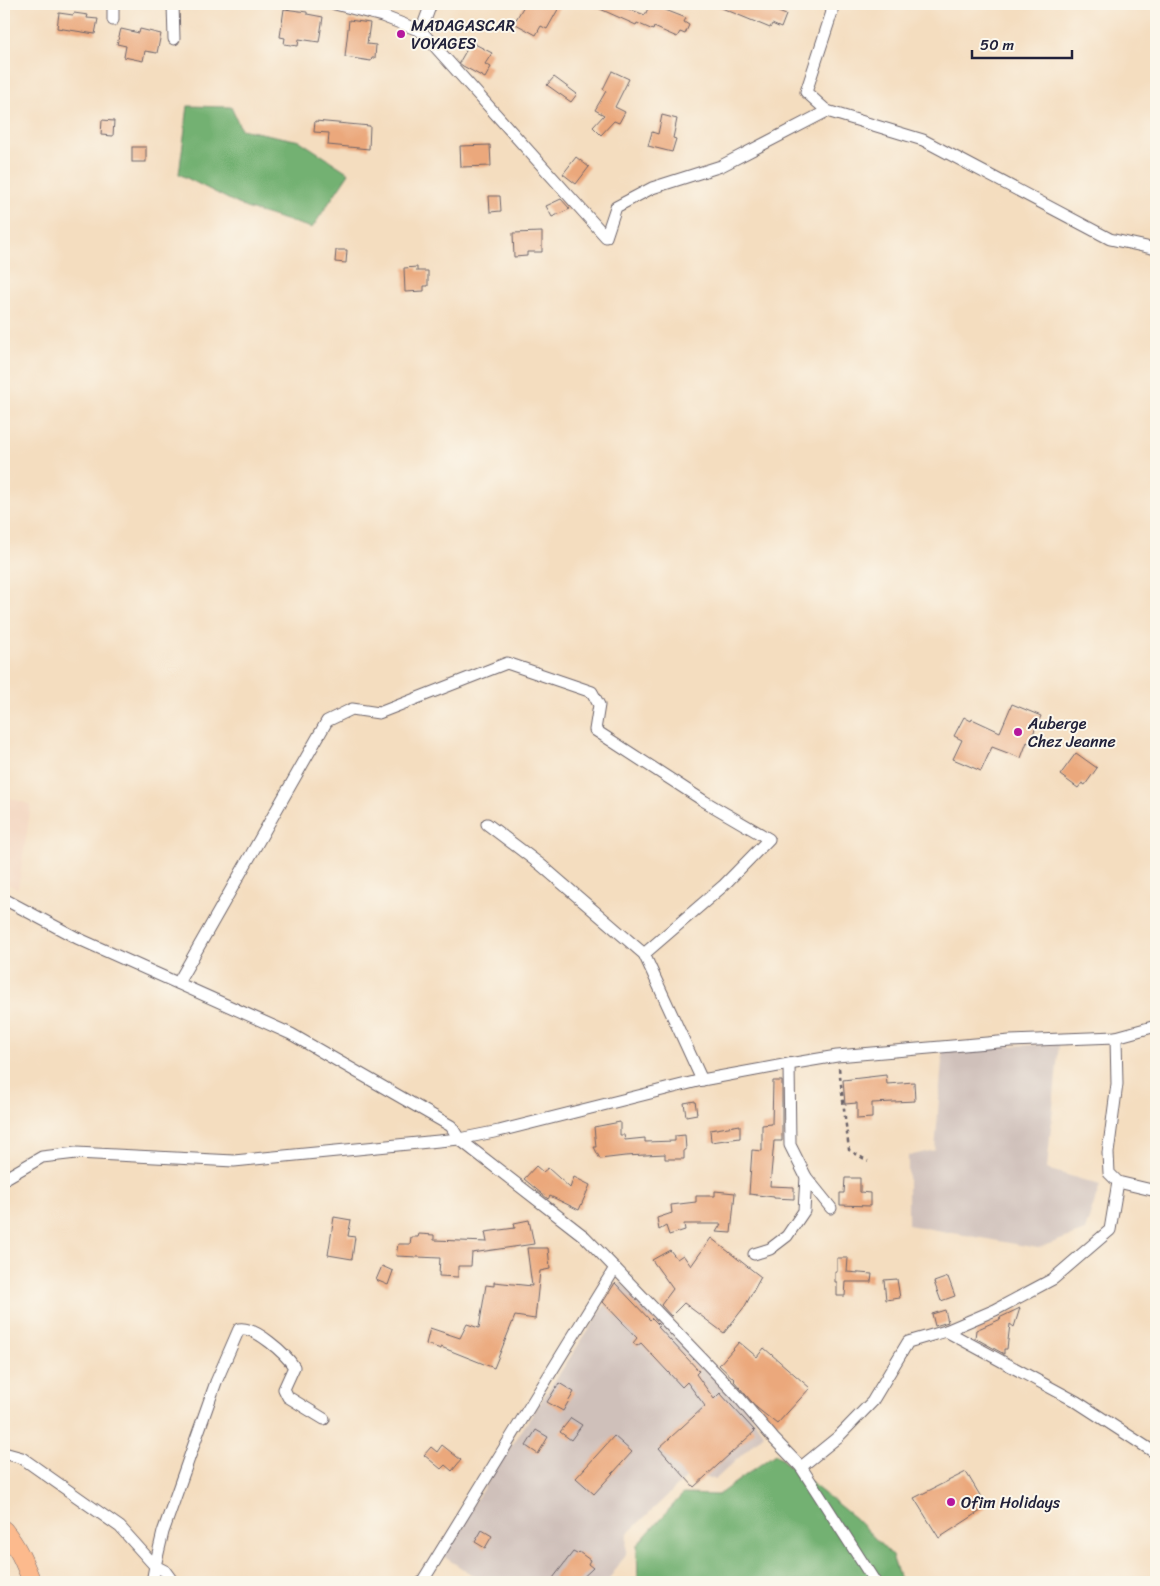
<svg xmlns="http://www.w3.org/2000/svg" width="1160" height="1586" font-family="Sriracha,sans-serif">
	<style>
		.built { fill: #f3d4be }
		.industrial { fill: #cfc0ba }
		.forest { fill: #73b172; stroke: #4a6a56 }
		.building { fill: #eba87c }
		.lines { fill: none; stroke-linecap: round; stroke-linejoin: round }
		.minor-casing { stroke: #6c6369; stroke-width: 13 }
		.primary-casing { stroke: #6c6369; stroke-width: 19 }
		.path { stroke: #6c6369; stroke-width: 2.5; stroke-dasharray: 4 4; stroke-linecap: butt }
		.minor { stroke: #fff; stroke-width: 11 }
		.primary { stroke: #fcba8d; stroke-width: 18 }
		.poi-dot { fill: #b5179e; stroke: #fbf7ec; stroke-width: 2 }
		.labels { text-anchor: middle; stroke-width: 4; stroke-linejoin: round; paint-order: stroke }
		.poi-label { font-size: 16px; fill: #22223b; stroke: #fbf7ec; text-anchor: start }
	</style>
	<rect width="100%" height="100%" fill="#fbf7ec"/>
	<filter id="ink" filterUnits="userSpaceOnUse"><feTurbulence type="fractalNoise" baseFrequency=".02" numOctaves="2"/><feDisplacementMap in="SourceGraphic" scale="10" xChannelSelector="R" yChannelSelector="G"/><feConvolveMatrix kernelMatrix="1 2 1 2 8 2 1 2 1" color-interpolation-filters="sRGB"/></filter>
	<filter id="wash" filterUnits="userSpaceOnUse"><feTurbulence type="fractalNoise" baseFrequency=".0096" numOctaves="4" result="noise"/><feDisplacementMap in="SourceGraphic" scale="20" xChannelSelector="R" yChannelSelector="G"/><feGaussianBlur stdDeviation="1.12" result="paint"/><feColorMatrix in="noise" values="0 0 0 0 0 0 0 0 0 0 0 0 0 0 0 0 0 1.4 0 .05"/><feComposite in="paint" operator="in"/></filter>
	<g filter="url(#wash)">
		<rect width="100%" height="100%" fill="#f4ddbf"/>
		<polygon class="built" points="4,796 31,805 18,889 4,882"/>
		<g class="industrial">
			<polygon points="1059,1044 1047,1169 1100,1185 1085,1231 1038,1248 908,1225 908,1156 935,1150 943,1048"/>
			<polygon points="620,1282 735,1393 764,1434 716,1479 688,1476 627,1534 626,1554 607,1582 483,1582 440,1554"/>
		</g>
		<g class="forest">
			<polygon points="188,106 231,107 241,129 300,141 349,173 312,228 246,208 179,174"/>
			<polygon points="775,1454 856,1519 892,1556 901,1582 638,1582 637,1545 683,1494 718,1495"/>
		</g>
		<g id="blocks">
			<g class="building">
				<polygon points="525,4 561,4 547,29 541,26 536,35 514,23"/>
				<polygon points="589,4 615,4 645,15 650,4 686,18 684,22 689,25 685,34 680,32 677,37 654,27 653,30 637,23 636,25"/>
				<polygon points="712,4 759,4 786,15 781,28 772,24 770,28"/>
				<polygon points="284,9 307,12 307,14 323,17 319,42 299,39 298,46 284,44 285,38 280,37"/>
				<polygon points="59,13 73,15 74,13 88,15 87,18 98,19 95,34 57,28"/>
				<polygon points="349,20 370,23 367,44 376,45 375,58 372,58 371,61 345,57"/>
				<polygon points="121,29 139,33 140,29 161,34 157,53 145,51 143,61 124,57 126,46 117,44"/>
				<polygon points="471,42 492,53 485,64 491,67 485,78 463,66 459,63"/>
				<polygon points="612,71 629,79 615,107 625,112 619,123 614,121 601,135 593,127 604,115 595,110 606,91 603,89"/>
				<polygon points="554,77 577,94 571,102 547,85"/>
				<polygon points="662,115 677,119 673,138 676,139 672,152 648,146 652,132 658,134"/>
				<polygon points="102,120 114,121 113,136 101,135"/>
				<polygon points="315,121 370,126 369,149 328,145 329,133 314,132"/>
				<polygon points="490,145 491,166 461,167 460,146"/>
				<rect x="132" y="147" width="14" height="15"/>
				<polygon points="576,157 589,167 576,184 563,174"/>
				<polygon points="489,196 500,196 501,211 490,212"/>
				<polygon points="561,199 570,209 552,217 546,206"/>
				<polygon points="542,232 542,252 527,252 527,256 514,257 513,233"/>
				<polygon points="336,250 347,250 346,263 335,262"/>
				<polygon points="417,267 417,271 428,271 428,286 424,286 424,291 405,292 404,268"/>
				<polygon points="1012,704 1041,716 1029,743 1027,742 1021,758 992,747 981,771 953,759 962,740 954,736 964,717 971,721 972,719 1000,732"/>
				<polygon points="1076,753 1097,768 1085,785 1082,783 1078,788 1060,775"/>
				<polygon points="886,1075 887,1084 914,1082 915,1101 872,1103 872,1118 857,1119 857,1103 845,1104 843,1080"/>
				<polygon points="773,1081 782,1081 782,1141 774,1141 770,1186 794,1187 794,1199 774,1198 774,1197 749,1194 752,1150 762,1151 762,1125 772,1124"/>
				<polygon points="695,1101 697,1114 686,1116 684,1103"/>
				<polygon points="620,1122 620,1135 624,1135 625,1140 645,1138 645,1142 675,1141 675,1136 685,1135 686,1150 684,1150 684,1159 665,1159 665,1154 625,1156 600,1159 594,1147 596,1147 594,1127"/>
				<polygon points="740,1125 740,1138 711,1142 710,1130"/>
				<polygon points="536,1166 543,1172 548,1168 570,1188 574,1177 590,1185 579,1210 550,1196 548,1199 524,1179"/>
				<polygon points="845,1178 860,1178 860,1192 870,1193 870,1206 840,1205 840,1193 844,1193"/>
				<polygon points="715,1191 735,1193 731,1233 716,1232 721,1224 684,1224 685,1230 669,1235 666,1226 659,1230 657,1218 672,1213 671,1205 696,1202 696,1196 715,1196"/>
				<polygon points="334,1217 351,1220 348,1236 355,1237 352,1259 328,1255"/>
				<polygon points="529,1220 534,1244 472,1253 471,1266 458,1266 458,1277 439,1276 440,1258 396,1256 398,1244 410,1244 411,1237 418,1237 419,1234 434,1235 434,1240 487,1242 485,1232 515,1228 514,1223"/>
				<polygon points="711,1238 761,1277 745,1306 724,1333 684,1303 671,1316 661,1305 673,1289 652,1260 670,1250 677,1259 683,1255 691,1266"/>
				<polygon points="527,1248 548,1248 550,1269 540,1271 535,1319 515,1316 494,1368 441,1347 441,1349 426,1344 430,1328 460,1338 467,1324 479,1328 486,1285 494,1286 494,1282 532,1286"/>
				<polygon points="837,1258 848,1258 847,1272 872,1274 871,1282 846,1282 845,1296 837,1296 837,1282 835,1282 835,1272 837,1272"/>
				<polygon points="382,1266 393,1271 388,1285 376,1280"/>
				<polygon points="948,1277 955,1296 941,1301 934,1282"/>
				<polygon points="897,1279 900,1298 886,1300 884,1280"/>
				<polygon points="615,1283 650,1320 652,1318 660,1326 658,1327 699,1371 696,1374 714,1399 720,1393 755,1431 694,1487 659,1448 705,1406 687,1382 682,1387 641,1343 637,1346 633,1343 637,1338 603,1302"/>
				<polygon points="1020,1308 1014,1327 1010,1324 1007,1349 1004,1349 1004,1354 975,1338 976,1330 1001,1319 999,1318"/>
				<polygon points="945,1310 948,1322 935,1326 932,1314"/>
				<polygon points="739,1342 757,1357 764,1348 810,1388 777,1424 757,1408 734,1381 735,1380 719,1365"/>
				<polygon points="559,1383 574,1392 563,1411 547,1402"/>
				<polygon points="571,1418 582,1425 571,1440 560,1432"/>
				<polygon points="536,1430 548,1437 538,1454 526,1446"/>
				<polygon points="614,1436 632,1452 594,1494 576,1478"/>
				<polygon points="442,1445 461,1460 452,1471 445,1465 441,1469 424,1455 431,1447 437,1452"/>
				<polygon points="966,1472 987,1507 939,1538 914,1498"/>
				<polygon points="482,1530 492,1536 485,1548 475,1542"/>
				<polygon points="573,1552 577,1554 579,1552 590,1560 588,1564 593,1568 578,1582 550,1582"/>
			</g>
		</g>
	</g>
	<g filter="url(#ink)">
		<use href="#blocks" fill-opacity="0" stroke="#6c6369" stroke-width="1"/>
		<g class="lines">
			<g class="minor-casing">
				<g id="minor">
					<polyline points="113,4 113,20"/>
					<polyline points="173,4 174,39"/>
					<polyline points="335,4 382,16 421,31"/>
					<polyline points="431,4 421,31 606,237 616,207 652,188 721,166 827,111"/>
					<polyline points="830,4 832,12 806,92 827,111 923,140 1110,239 1156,249"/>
					<polyline points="487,824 541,865 644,954 702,1080"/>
					<polyline points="4,899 77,938 291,1034 451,1126 459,1139 585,1237 615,1268 422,1582"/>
					<polyline points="178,983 327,721 352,709 379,713 507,663 592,692 599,705 595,730 704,801 769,839 723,886 644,954"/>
					<polyline points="1116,1037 1156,1026"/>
					<polyline points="806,1177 831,1208"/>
					<polyline points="4,1179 42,1157 76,1153 234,1161 459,1139 499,1131 702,1080 789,1064 837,1056 1010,1041 1116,1037 1117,1084 1108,1153 1109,1173 1118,1182 1156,1191"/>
					<polyline points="754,1254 770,1249 787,1236 804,1211 806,1177 790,1145 789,1064"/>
					<polyline points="615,1268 735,1393 774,1439 801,1467 838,1437 872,1402 908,1342 946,1331 995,1310 1053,1279 1110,1230 1118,1182"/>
					<polyline points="946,1331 1077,1402 1154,1452 1156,1449"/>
					<polyline points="4,1453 22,1458 120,1527 155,1566"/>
					<polyline points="801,1467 875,1582"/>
					<path d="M155 1566 163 1532 216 1382 239 1329C255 1326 286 1354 294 1367L284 1389 288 1397 324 1419"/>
					<polyline points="152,1582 155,1566 165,1571 173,1582"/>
				</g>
			</g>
			<g class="primary-casing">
				<path id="primary" d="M4 1530C18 1547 24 1562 32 1582"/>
			</g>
			<polyline class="path" points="839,1068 849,1150 868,1161"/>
			<use href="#minor" class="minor"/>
			<use href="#primary" class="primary"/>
		</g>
	</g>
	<g class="poi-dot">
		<circle cx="401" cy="34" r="5"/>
		<circle cx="1018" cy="732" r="5"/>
		<circle cx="951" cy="1502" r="5"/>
	</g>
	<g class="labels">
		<g class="poi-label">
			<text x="411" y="31">MADAGASCAR<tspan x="411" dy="18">VOYAGES</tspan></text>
			<text x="1028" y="729">Auberge<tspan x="1028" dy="18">Chez Jeanne</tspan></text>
			<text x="961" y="1508">Ofim Holidays</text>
		</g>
	</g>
	<rect width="1160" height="1586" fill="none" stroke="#fbf7ec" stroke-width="20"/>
	<path d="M972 50v8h100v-8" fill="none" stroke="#22223b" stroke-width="2.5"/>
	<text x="980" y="50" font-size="15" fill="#22223b" stroke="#fbf7ec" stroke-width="4" paint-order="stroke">50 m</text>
</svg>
